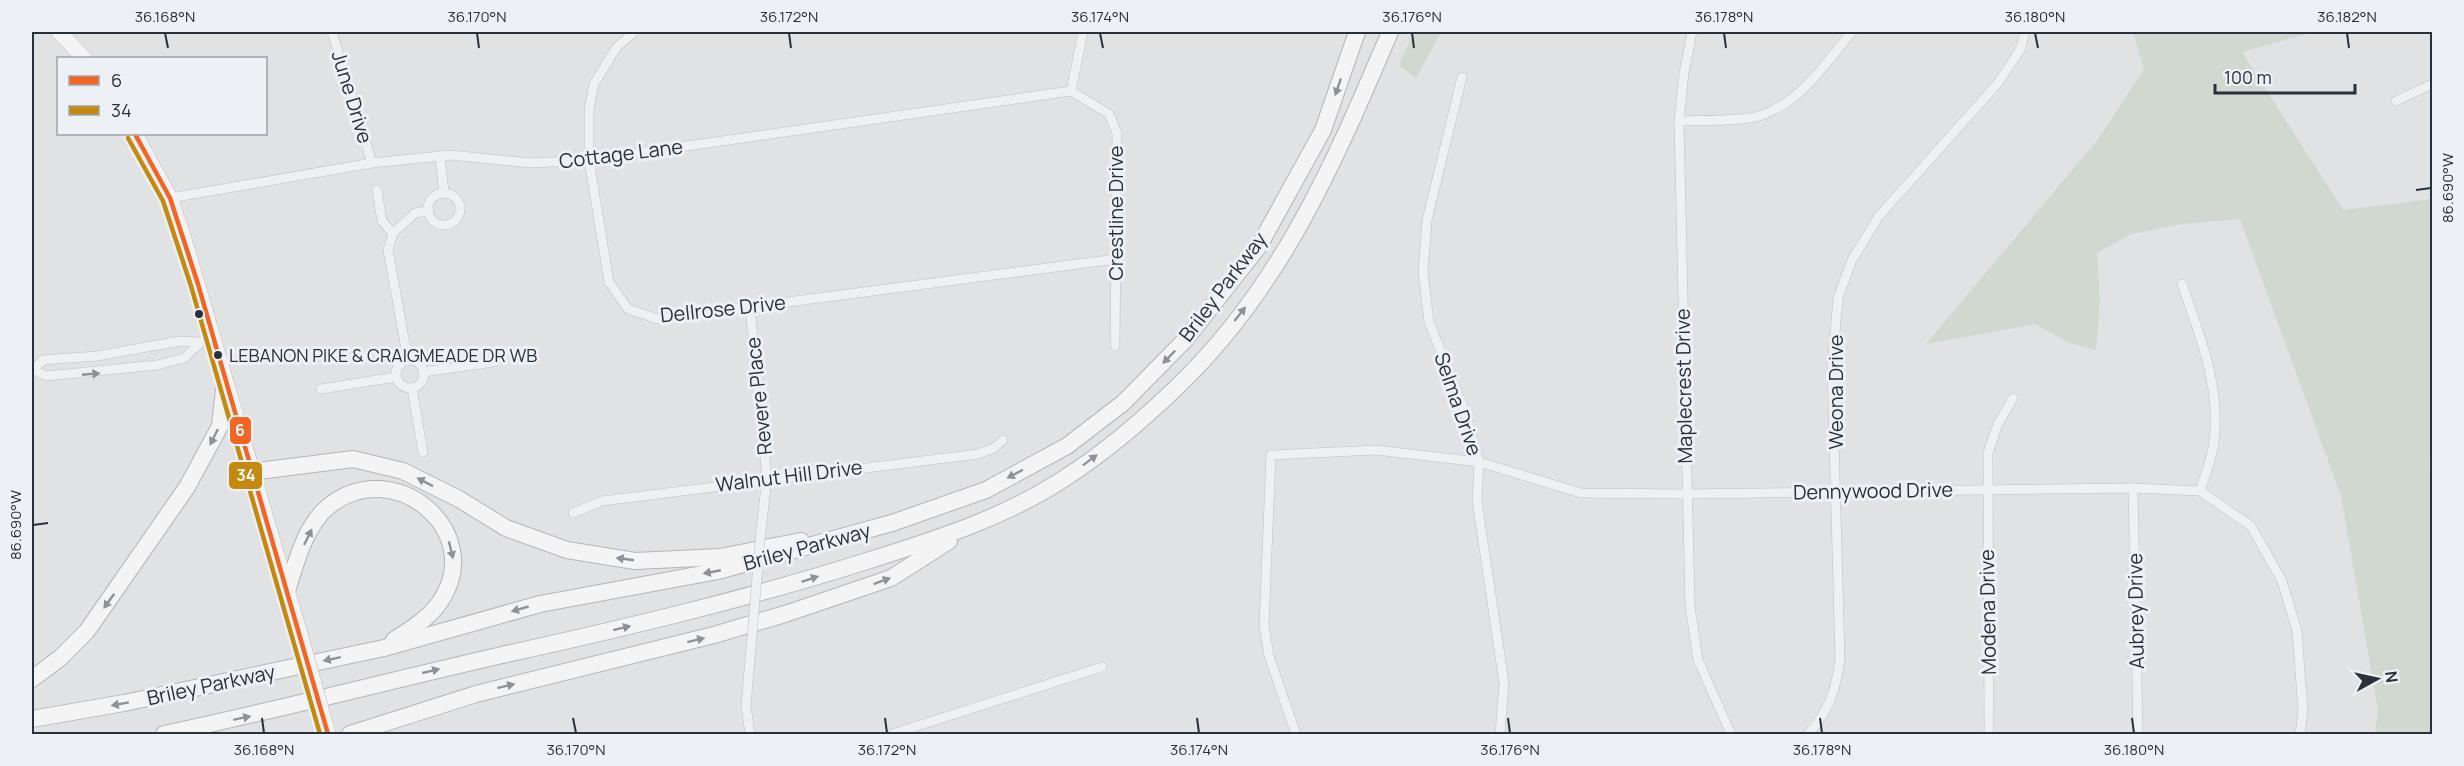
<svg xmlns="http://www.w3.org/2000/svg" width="2464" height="766" font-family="Manrope,sans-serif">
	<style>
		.green { fill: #d1d8d0 }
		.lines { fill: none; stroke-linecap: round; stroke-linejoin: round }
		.minor-casing { stroke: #bec0c2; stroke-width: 10 }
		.primary-casing { stroke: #bdbfc1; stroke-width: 16 }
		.motorway-casing { stroke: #b3b5b8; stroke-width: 18 }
		.minor { stroke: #eff0f1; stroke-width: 9 }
		.primary { stroke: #f4f4f5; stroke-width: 15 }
		.motorway { stroke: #f4f4f5; stroke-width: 16 }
		.minor-bridge-casing { stroke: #bec0c2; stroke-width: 10; stroke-linecap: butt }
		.primary-bridge-casing { stroke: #bdbfc1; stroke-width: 16; stroke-linecap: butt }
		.minor-bridge { stroke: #eff0f1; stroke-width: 9 }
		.primary-bridge { stroke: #f4f4f5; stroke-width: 15 }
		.bus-1-casing { stroke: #edf0f4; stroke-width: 9 }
		.bus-2-casing { stroke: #edf0f4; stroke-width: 9 }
		.bus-1 { stroke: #f26522; stroke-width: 4.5 }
		.bus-2 { stroke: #c4890f; stroke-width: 4.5 }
		.oneway { fill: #8e9298 }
		.oneway2 { fill: #8c9096 }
		.ticks { fill: none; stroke: #29313b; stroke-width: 2 }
		.bus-dot { fill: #29313b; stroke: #edf0f4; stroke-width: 2 }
		.labels { text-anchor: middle; stroke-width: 6; stroke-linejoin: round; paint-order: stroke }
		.bus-label { font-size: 18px; fill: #29313b; stroke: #edf0f4; text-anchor: start }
		.street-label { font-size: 20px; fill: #29313b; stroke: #edf0f4 }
		.line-badge { stroke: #edf0f4; stroke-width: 2 }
		.badge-label { font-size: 16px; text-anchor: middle; font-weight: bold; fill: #fff }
		.neatline { fill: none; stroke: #29313b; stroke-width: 2 }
		.ticks-label { font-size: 15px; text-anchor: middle; fill: #29313b }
	</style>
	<rect width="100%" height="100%" fill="#e0e2e4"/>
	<g class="green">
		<polygon points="1414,32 1441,32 1416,78 1399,65"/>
		<polygon points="2133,32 2313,32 2242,52 2343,210 2432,199 2432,410 2429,464 2432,507 2432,734 2375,734 2378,710 2341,496 2240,219 2182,224 2131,234 2097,253 2100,302 2096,350 2067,342 2035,324 1926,344 2099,138 2144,69"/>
	</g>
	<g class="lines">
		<g class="minor-casing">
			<g id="minor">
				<polyline points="332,32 372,163"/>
				<polyline points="634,32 616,48 594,84 589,110 589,160 609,282 628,309 658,319 1116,259"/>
				<polyline points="1083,32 1071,91 1109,114 1117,133 1115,346"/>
				<polyline points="1692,32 1684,73 1679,121 1690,606 1698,660 1731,734"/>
				<polyline points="1462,77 1427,220 1423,272 1429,322 1464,409 1479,462 1477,501 1504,683 1500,734"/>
				<polyline points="2396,101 2432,84"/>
				<path d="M1679 121C1700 120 1744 122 1762 115 1801 102 1826 62 1852 32"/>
				<polyline points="440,156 444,193"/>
				<polyline points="377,190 382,221 393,233 388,250 408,360"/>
				<circle cx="444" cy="209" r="16"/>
				<polyline points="170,198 372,163 450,155 531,163 589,160 1071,91"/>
				<polyline points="393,233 415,213 429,211"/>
				<path d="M2182 284C2200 337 2221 386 2214 442 2212 458 2205 475 2200 491"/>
				<polyline points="750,308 767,478 761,530"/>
				<circle cx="410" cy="374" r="14"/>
				<polyline points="32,370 43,360 97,356 180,341 201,342 214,338"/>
				<polyline points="34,370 46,376 157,365 184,358 201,342"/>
				<polyline points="423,372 493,362"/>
				<polyline points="412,388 423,452"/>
				<polyline points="321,389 396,377"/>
				<polyline points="2133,488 2138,734"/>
				<polyline points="573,513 602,501 978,454 994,448 1003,440"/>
				<polyline points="750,734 746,706 751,647"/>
				<polyline points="892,734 1102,667"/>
				<polyline points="1296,734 1269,656 1264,625 1271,455 1376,450 1479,462 1581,493 1686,494 2133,488 2200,491 2251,526 2282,581 2297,631 2303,711 2300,734"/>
				<path d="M1808 734C1829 712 1836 689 1840 659L1832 366 1838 298 1851 262 1879 216 1998 83 2020 50 2025 32"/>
				<polyline points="1989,734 1988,453 1998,424 2013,398"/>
			</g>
		</g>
		<g class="primary-casing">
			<g id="primary">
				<polyline points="59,32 84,58"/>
				<polyline points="135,134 170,198 184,239 300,634"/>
			</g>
		</g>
		<g class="motorway-casing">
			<g id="motorway">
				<polyline points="251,472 353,459 403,471 459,499 506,528 567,550 635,561 720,557 801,541"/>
				<path d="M287 591C296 563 305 525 329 506 393 454 488 531 440 602 429 618 410 630 394 640"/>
				<polyline points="32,679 60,658 87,631 187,487 220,426 225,381"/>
				<polyline points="32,719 124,703 384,648 540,604 718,571 892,523 986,490 1067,446 1123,403 1185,340 1259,246 1323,130 1357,32"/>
				<path d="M164 734C277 710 389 681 502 655 625 628 747 599 867 561 937 539 1007 517 1068 476 1108 450 1145 418 1179 385 1282 286 1335 161 1390 32"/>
				<polyline points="350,734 476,694 714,635 785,614 891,578 949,541"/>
			</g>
		</g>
		<use href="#minor" class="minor"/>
		<use href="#primary" class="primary"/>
		<use href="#motorway" class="motorway"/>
		<g class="minor-bridge-casing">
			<polyline id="minor-bridge" points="751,647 761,530"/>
		</g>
		<g class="primary-bridge-casing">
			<polyline id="primary-bridge" points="300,634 328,734"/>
		</g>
		<use href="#minor-bridge" class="minor-bridge"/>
		<use href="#primary-bridge" class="primary-bridge"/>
		<g class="bus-1-casing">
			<polyline id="bus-1" points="135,134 170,198 198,284 328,734"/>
		</g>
		<g class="bus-2-casing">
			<polyline id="bus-2" points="128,138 163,201 191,286 320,734"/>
		</g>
		<use href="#bus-1" class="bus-1"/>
		<use href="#bus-2" class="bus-2"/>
	</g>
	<defs><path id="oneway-solid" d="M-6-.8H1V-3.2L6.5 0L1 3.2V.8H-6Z" transform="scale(1.5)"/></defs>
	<g class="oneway">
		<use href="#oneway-solid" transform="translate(1338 87) rotate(109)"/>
		<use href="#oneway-solid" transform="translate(1240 314) rotate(-52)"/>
		<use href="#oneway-solid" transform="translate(1169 357) rotate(134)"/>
		<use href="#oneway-solid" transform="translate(214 437) rotate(116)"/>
		<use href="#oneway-solid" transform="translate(1090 460) rotate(-37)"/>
		<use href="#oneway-solid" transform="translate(1015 474) rotate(152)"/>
		<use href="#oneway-solid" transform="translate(425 482) rotate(-153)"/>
		<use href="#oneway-solid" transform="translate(308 537) rotate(-64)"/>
		<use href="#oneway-solid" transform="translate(451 550) rotate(76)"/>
		<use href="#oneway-solid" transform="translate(625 559) rotate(-172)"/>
		<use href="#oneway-solid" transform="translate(712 572) rotate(169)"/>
		<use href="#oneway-solid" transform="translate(810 579) rotate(-18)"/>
		<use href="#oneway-solid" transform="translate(882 581) rotate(-20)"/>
		<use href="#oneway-solid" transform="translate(109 601) rotate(126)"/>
		<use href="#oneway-solid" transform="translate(520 609) rotate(164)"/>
		<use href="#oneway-solid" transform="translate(622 628) rotate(-14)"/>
		<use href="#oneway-solid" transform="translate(696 640) rotate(-14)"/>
		<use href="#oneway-solid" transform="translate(332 659) rotate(168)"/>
		<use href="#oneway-solid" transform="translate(431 671) rotate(-13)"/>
		<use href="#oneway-solid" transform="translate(506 686) rotate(-14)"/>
		<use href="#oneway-solid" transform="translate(120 704) rotate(170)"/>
		<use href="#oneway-solid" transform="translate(242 718) rotate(-12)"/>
	</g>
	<use class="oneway2" href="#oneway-solid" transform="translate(91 374) rotate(-5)"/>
	<path class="ticks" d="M165 33 168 48M477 33 479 48M789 33 791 48M1100 33 1103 48M1412 33 1414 48M1724 33 1726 48M2035 33 2038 48M2347 33 2349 48M2416 190 2431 188M33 525 48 523M262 718 264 733M573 718 576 733M885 718 887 733M1197 718 1199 733M1508 718 1510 733M1820 718 1822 733M2132 718 2134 733"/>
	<g class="bus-dot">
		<circle cx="199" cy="314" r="5"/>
		<circle cx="218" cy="355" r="5"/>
	</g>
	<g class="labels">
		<g class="bus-label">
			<text x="229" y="362">LEBANON PIKE &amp; CRAIGMEADE DR WB</text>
		</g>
		<g class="street-label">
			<text transform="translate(352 97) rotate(73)" y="7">June Drive</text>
			<text transform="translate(621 154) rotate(-7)" y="7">Cottage Lane</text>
			<text transform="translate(1116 213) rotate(-90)" y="7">Crestline Drive</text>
			<text transform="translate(1223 287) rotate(-53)" y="7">Briley Parkway</text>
			<text transform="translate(723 309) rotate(-6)" y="7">Dellrose Drive</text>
			<text transform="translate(1684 386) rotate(-91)" y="7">Maplecrest Drive</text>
			<text transform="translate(1836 392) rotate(-90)" y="7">Weona Drive</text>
			<text transform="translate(759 396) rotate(-96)" y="7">Revere Place</text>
			<text transform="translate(1458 404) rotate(71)" y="7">Selma Drive</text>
			<text transform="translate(789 476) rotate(-7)" y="7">Walnut Hill Drive</text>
			<text transform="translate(1873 491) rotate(-1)" y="7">Dennywood Drive</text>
			<text transform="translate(807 547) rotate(-15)" y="7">Briley Parkway</text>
			<text transform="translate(2136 611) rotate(-91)" y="7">Aubrey Drive</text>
			<text transform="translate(1988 612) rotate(-91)" y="7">Modena Drive</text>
			<text transform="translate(211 685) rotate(-12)" y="7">Briley Parkway</text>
		</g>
	</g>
	<g class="line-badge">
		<rect x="229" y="416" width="23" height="29" rx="6" fill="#f26522"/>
		<rect x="228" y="461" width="35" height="29" rx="6" fill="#c4890f"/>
	</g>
	<g class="badge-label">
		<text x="240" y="436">6</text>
		<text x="246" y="481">34</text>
	</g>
	<rect width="2464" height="766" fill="none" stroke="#edf0f4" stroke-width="66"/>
	<rect x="57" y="57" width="210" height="78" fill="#edf0f4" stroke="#9fa4aa" stroke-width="1.5"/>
	<rect x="69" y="76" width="30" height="9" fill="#f26522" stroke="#9fa4aa" stroke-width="1.5"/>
	<text x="111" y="87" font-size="18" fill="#29313b">6</text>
	<rect x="69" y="106" width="30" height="9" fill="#c4890f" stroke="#9fa4aa" stroke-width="1.5"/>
	<text x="111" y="117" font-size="18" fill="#29313b">34</text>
	<g transform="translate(2377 679) rotate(82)" stroke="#edf0f4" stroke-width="4.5" paint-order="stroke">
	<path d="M0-4.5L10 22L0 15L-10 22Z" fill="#29313b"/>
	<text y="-9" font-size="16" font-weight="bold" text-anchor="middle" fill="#29313b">N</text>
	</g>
	<path d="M2215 84v9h140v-9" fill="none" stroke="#29313b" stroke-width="3"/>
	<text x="2224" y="84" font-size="18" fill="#29313b" stroke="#edf0f4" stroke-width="4.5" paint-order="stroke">100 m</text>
	<rect x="33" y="33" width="2398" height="700" class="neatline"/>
	<g class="ticks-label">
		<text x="165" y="22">36.168°N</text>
		<text x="477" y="22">36.170°N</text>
		<text x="789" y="22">36.172°N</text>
		<text x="1100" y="22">36.174°N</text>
		<text x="1412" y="22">36.176°N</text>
		<text x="1724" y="22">36.178°N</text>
		<text x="2035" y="22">36.180°N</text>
		<text x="2347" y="22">36.182°N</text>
		<text transform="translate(2448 188) rotate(-90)" y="5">86.690°W</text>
		<text transform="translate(16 525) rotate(-90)" y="5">86.690°W</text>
		<text x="264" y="755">36.168°N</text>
		<text x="576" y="755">36.170°N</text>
		<text x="887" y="755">36.172°N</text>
		<text x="1199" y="755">36.174°N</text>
		<text x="1510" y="755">36.176°N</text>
		<text x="1822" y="755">36.178°N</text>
		<text x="2134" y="755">36.180°N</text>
	</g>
</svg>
